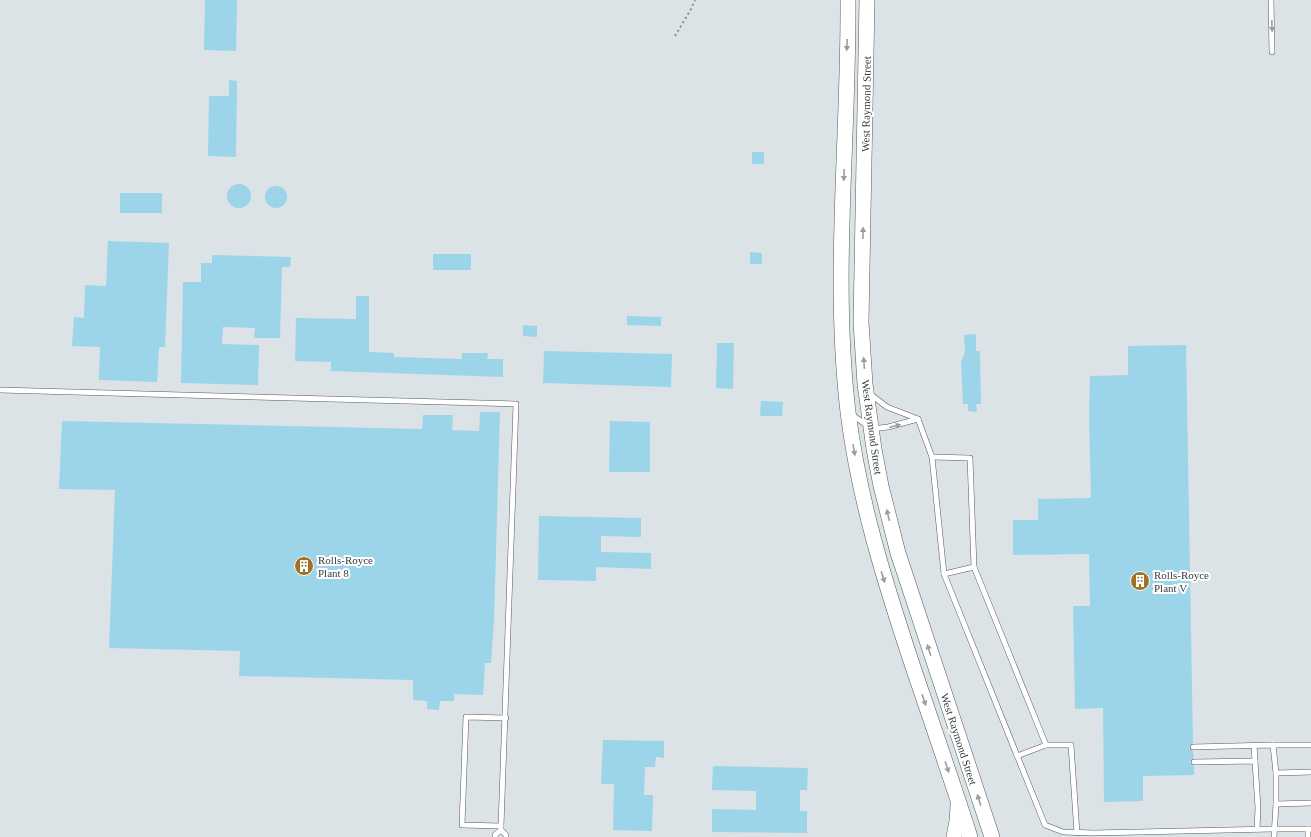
<svg xmlns="http://www.w3.org/2000/svg" width="1311" height="837" font-family="Georgia,serif">
	<style>
		.building { fill: #9cd5ea }
		.lines { fill: none; stroke-linecap: round; stroke-linejoin: round }
		.lane-casing { stroke: #545b5d; stroke-width: 6 }
		.primary-casing { stroke: #545b5d; stroke-width: 16 }
		.path { stroke: #8c9294; stroke-width: 2; stroke-dasharray: 2 3; stroke-linecap: butt }
		.lane { stroke: #fff; stroke-width: 5 }
		.primary { stroke: #fff; stroke-width: 15 }
		.oneway { fill: #9c9e9e }
		.labels { text-anchor: middle; stroke-width: 4; stroke-linejoin: round; paint-order: stroke }
		.street-label { font-size: 11px; fill: #393c3d; stroke: #fff }
		.poi-label { font-size: 11px; fill: #393c3d; stroke: #fff; text-anchor: start }
	</style>
	<rect width="100%" height="100%" fill="#dbe3e6"/>
	<g class="building">
		<polygon points="205,0 237,0 236,51 204,50"/>
		<polygon points="229,80 237,81 236,157 208,156 209,96 229,96"/>
		<rect x="752" y="152" width="12" height="12"/>
		<circle cx="239" cy="196" r="12"/>
		<circle cx="276" cy="197" r="11"/>
		<rect x="120" y="193" width="42" height="20"/>
		<polygon points="108,241 169,243 165,347 159,347 157,382 99,380 100,347 72,346 74,317 84,318 85,285 106,286"/>
		<polygon points="750,252 762,253 762,264 750,264"/>
		<rect x="433" y="254" width="38" height="16"/>
		<polygon points="212,255 291,257 290,267 282,267 280,338 254,338 255,328 223,327 222,344 259,345 258,385 181,383 183,282 201,282 201,263 212,263"/>
		<polygon points="356,296 369,296 369,352 394,353 394,357 462,359 462,353 488,353 487,359 503,359 503,377 331,371 331,362 295,361 296,318 356,319"/>
		<polygon points="627,316 661,317 661,326 627,325"/>
		<polygon points="523,325 537,326 537,337 523,336"/>
		<polygon points="976,334 976,351 980,351 981,404 976,404 977,412 968,411 968,404 963,404 961,362 965,352 964,335"/>
		<polygon points="717,343 734,343 733,389 716,388"/>
		<polygon points="1186,345 1193,743 1191,744 1189,747 1190,749 1193,751 1194,758 1191,760 1190,762 1194,766 1194,775 1143,776 1143,801 1104,802 1103,708 1075,709 1073,606 1090,606 1089,554 1013,555 1013,520 1038,520 1038,499 1091,498 1089,416 1090,376 1128,375 1128,346"/>
		<polygon points="544,351 672,354 671,387 543,383"/>
		<polygon points="761,401 783,402 782,416 760,416"/>
		<polygon points="480,412 500,412 494,621 491,663 485,663 483,695 454,694 454,701 440,701 439,710 427,709 427,701 413,700 413,680 239,676 240,651 109,648 115,490 59,489 62,421 422,429 423,415 453,415 452,430 479,431"/>
		<polygon points="610,421 650,422 650,472 609,472"/>
		<polygon points="539,516 641,518 641,537 601,536 601,552 651,553 651,569 596,567 596,581 538,580"/>
		<polygon points="603,740 664,741 664,758 656,757 655,767 645,767 644,795 653,795 652,831 613,830 614,784 601,784"/>
		<polygon points="713,766 808,768 807,790 800,790 800,811 807,811 807,833 712,832 712,809 756,810 756,791 712,790"/>
	</g>
	<g class="lines">
		<g class="lane-casing">
			<g id="lane">
				<polyline points="1271,0 1272,52"/>
				<polyline points="0,390 516,404 501,826 501,830 495,835 495,837"/>
				<polyline points="870,394 887,407 918,419 932,457 944,574 1045,825 1063,832 1094,833 1274,829 1311,829"/>
				<polyline points="851,414 872,429 888,427 918,419"/>
				<polyline points="932,457 970,458 974,567 1046,745"/>
				<polyline points="944,574 974,567"/>
				<polyline points="1254,745 1255,761"/>
				<polyline points="1273,745 1311,745"/>
				<polyline points="1193,747 1273,745 1276,773 1276,804 1274,837"/>
				<polyline points="1017,756 1046,745 1071,745 1077,833"/>
				<polyline points="1194,762 1255,761 1258,808 1257,829"/>
				<polyline points="1276,773 1311,772"/>
				<polyline points="1276,804 1311,803"/>
				<polyline points="501,826 462,825 466,717 506,718"/>
				<polyline points="1308,829 1308,837"/>
				<polyline points="501,830 506,835 506,837"/>
			</g>
		</g>
		<g class="primary-casing">
			<g id="primary">
				<path d="M848 0C849 137 832 276 848 412 859 501 886 586 914 670 933 726 952 781 970 837"/>
				<polyline points="867,0 861,322 865,384 874,449 881,486 898,553 992,837"/>
				<polyline points="954,837 957,821 958,806"/>
			</g>
		</g>
		<polyline class="path" points="675,36 691,9 695,0"/>
		<use href="#lane" class="lane"/>
		<use href="#primary" class="primary"/>
	</g>
	<defs><path id="oneway-solid" d="M-6-.8H1V-3.2L6.5 0L1 3.2V.8H-6Z"/></defs>
	<g class="oneway">
		<use href="#oneway-solid" transform="translate(1272 26) rotate(88)"/>
		<use href="#oneway-solid" transform="translate(847 45) rotate(91)"/>
		<use href="#oneway-solid" transform="translate(844 175) rotate(92)"/>
		<use href="#oneway-solid" transform="translate(863 233) rotate(-89)"/>
		<use href="#oneway-solid" transform="translate(864 363) rotate(-94)"/>
		<use href="#oneway-solid" transform="translate(895 426) rotate(-15)"/>
		<use href="#oneway-solid" transform="translate(854 450) rotate(80)"/>
		<use href="#oneway-solid" transform="translate(888 515) rotate(-103)"/>
		<use href="#oneway-solid" transform="translate(883 577) rotate(73)"/>
		<use href="#oneway-solid" transform="translate(929 650) rotate(-108)"/>
		<use href="#oneway-solid" transform="translate(924 700) rotate(71)"/>
		<use href="#oneway-solid" transform="translate(947 767) rotate(72)"/>
		<use href="#oneway-solid" transform="translate(979 800) rotate(-108)"/>
	</g>
	<defs>
		<g id="building-disc" transform="scale(1)"><circle r="9.5" fill="#a26f26" stroke="#fff"/><path d="M-4-6H4V6H1V3H-1V6H-4ZM-2.5-4.3h1.7v1.8h-1.7ZM.8-4.3h1.7v1.8H.8ZM-2.5-1h1.7V.8h-1.7ZM.8-1h1.7V.8H.8Z" fill="#fff"/></g>
	</defs>
	<g fill-rule="evenodd">
		<use href="#building-disc" x="304" y="566"/>
		<use href="#building-disc" x="1140" y="581"/>
	</g>
	<g class="labels">
		<g class="street-label">
			<text transform="translate(866 104) rotate(-89)" y="4">West Raymond Street</text>
			<text transform="translate(872 427) rotate(82)" y="4">West Raymond Street</text>
			<text transform="translate(959 739) rotate(72)" y="4">West Raymond Street</text>
		</g>
		<g class="poi-label">
			<text x="318" y="564">Rolls-Royce<tspan x="318" dy="13">Plant 8</tspan></text>
			<text x="1154" y="579">Rolls-Royce<tspan x="1154" dy="13">Plant V</tspan></text>
		</g>
	</g>
</svg>
